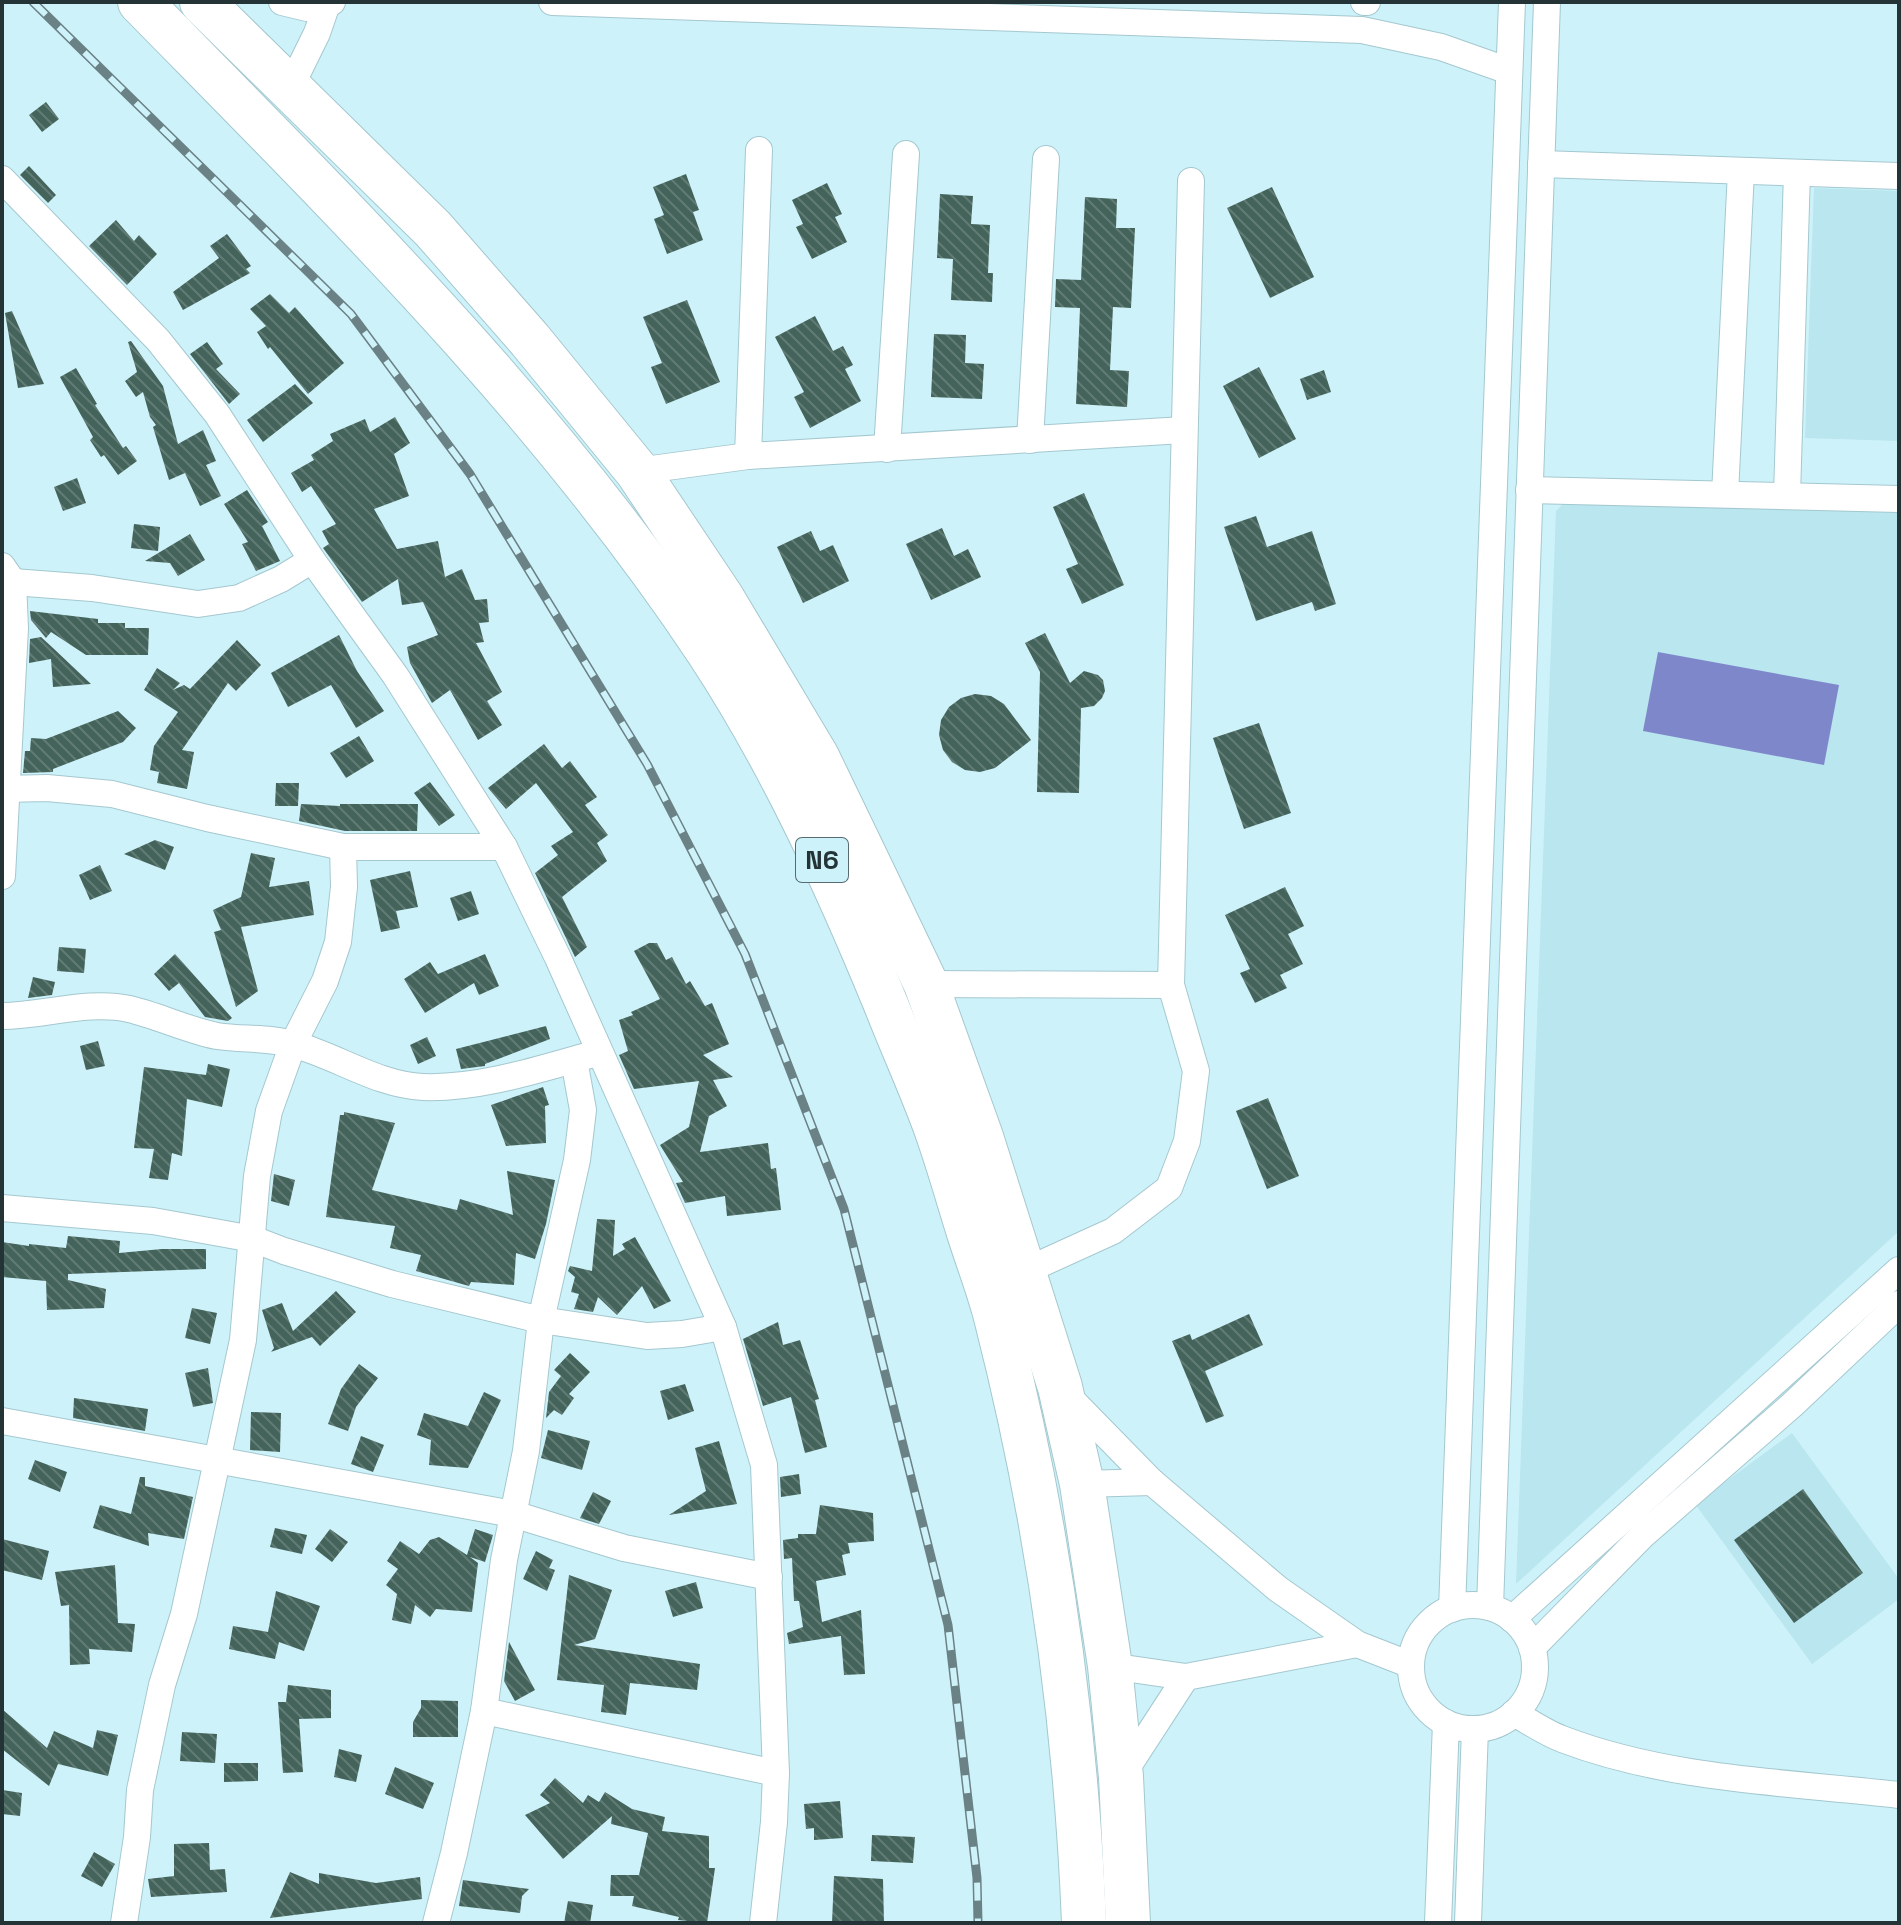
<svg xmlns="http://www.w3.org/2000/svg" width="1901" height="1925" font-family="'Space Grotesk',sans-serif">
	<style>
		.built { fill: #b9e6ef }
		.water { fill: #7f87cb }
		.building { fill: url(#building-back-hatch) }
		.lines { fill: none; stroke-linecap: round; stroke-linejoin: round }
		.street-casing { stroke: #a4c8cf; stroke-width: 28 }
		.highway-casing { stroke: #a4c8cf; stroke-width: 46 }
		.street { stroke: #fff; stroke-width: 26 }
		.highway { stroke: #fff; stroke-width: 44 }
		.rail-casing { stroke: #6a8185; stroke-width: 9 }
		.rail { stroke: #cef2f9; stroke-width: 6; stroke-dasharray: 18; stroke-linecap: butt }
		.labels { text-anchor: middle; stroke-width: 8; stroke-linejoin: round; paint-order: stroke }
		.shield { fill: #cef2f9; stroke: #576c70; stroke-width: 2 }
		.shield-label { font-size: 26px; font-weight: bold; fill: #243335 }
	</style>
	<defs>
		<pattern id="building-back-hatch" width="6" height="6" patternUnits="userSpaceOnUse" patternTransform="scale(2)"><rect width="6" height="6" fill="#43635b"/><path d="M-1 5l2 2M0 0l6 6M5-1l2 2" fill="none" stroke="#627b75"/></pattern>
	</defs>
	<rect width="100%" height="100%" fill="#cef2f9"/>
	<g class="built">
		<polygon points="1814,188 1899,191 1899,441 1805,438"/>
		<polygon points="1568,499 1899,508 1899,1231 1516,1584 1556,511"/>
		<polygon points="1792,1433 1899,1579 1899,1599 1812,1664 1695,1504"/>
	</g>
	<polygon class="water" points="1658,652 1839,685 1824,765 1643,731"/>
	<g class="building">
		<polygon points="46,102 59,119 42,132 29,115"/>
		<polygon points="29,166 56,195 48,203 20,175"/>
		<polygon points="686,174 699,210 693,212 703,240 667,254 654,219 664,215 653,187"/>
		<polygon points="827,183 842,214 835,217 847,242 812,259 796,227 803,224 792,200"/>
		<polygon points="1272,187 1314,277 1270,298 1227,208"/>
		<polygon points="940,194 973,196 971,224 990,225 988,273 993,273 992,302 951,300 953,259 937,258"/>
		<polygon points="1085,197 1117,199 1116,228 1135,228 1131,308 1113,307 1110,370 1129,371 1127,407 1076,404 1080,308 1055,307 1056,279 1081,280"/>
		<polygon points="116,220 134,241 139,235 157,254 127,285 89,246"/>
		<polygon points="227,234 251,266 246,269 250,273 183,310 173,292 219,258 210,246"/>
		<polygon points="270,294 289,313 295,307 344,363 308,394 270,347 268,349 257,332 266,326 250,309"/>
		<polygon points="687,300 720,382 666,404 651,367 662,363 643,317"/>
		<polygon points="12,311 44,384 18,388 5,313"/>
		<polygon points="815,316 833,351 843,346 853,365 845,369 861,401 810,428 794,397 804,392 775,337"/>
		<polygon points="934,334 966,335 965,363 984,364 982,399 931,397"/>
		<polygon points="131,341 163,386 178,444 203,430 216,461 206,465 221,496 200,506 185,473 169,480 153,427 156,425 150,417 143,392 136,397 125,381 137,372 128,342"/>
		<polygon points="207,342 223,364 216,369 240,394 229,404 190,354"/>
		<polygon points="1259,367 1296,439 1259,458 1223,386"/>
		<polygon points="76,368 97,404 95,405 123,448 126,446 137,461 118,475 104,455 101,457 90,440 93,437 60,377"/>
		<polygon points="1324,370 1331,392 1307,400 1300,379"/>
		<polygon points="295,384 313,403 263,442 247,420"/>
		<polygon points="395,417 410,443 394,454 409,496 374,509 397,549 438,541 445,577 462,569 475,600 487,599 489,622 479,623 484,642 476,643 502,692 487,701 502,725 478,740 450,690 432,703 410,663 407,647 438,635 423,602 402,605 398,579 362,602 323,548 329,544 322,531 336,524 311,486 302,492 291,473 314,460 311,455 333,441 330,434 365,419 370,432"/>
		<polygon points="77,478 86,503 63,511 54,487"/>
		<polygon points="247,490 268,522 262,526 280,561 256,571 242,544 248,542 224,504"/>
		<polygon points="1084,493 1124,585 1082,604 1066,569 1078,564 1053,507"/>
		<polygon points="1256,516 1267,547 1312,531 1336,604 1315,611 1312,602 1256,621 1224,527"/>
		<polygon points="134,524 160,527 158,551 131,548"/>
		<polygon points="942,528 954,556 968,549 981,577 931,600 906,544"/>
		<polygon points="811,531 820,551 833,545 849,581 803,603 777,547"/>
		<polygon points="190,534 205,560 178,576 170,563 145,561"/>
		<polygon points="30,611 98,619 98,623 125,623 125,628 149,628 148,655 86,655 51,632 46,638 31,620"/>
		<polygon points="1045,633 1070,683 1084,671 1098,675 1103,680 1105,691 1102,698 1094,706 1081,708 1079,793 1037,792 1040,672 1025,643"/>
		<polygon points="339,635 357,671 384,711 356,728 331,685 288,707 271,673"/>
		<polygon points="41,637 53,648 91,684 53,687 51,659 29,663 30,639"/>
		<polygon points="237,640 261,665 236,691 228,683 182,750 194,752 187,789 157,783 159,772 150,770 154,746 178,712 144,690 157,668 180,683 173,690 184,685 190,689"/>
		<polygon points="975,694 991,696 1004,704 1031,740 995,768 980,772 965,770 952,762 943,750 939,735 941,720 949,707 961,698"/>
		<polygon points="118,711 136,728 123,742 53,769 53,772 23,773 25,751 30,751 31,738 46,739"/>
		<polygon points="1259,723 1291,813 1244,829 1213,738"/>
		<polygon points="359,736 374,761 346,778 330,753"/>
		<polygon points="544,744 562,768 570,761 597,797 585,805 608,835 597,843 607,861 562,897 587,947 575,957 535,873 558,855 551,846 573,832 536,783 506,809 488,788"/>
		<polygon points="430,782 455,815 439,826 414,793"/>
		<polygon points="276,783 299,783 298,806 275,806"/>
		<polygon points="301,804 340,806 340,804 418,804 417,831 345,831 299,821"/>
		<polygon points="155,840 174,847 165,870 124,854"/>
		<polygon points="251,853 275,858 269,887 309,881 314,915 241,927 258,991 236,1007 214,932 221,930 213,910 241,897"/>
		<polygon points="100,865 112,891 90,900 79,875"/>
		<polygon points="410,871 418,907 396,911 400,928 381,932 370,880"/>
		<polygon points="1285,887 1304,926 1288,934 1303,964 1280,975 1287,988 1255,1003 1240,973 1250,969 1225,915"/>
		<polygon points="471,891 479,914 458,921 450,898"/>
		<polygon points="649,943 657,943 666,960 672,957 686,984 690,981 705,1006 712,1003 729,1044 703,1055 733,1077 713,1080 727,1106 709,1116 700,1152 768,1143 771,1169 776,1168 781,1210 727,1216 725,1196 685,1203 676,1183 683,1182 660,1145 689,1127 699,1081 634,1089 619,1055 628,1051 619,1020 633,1015 631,1012 660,999 634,951"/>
		<polygon points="59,947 86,949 84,973 57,971"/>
		<polygon points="175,954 185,965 232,1018 228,1021 205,1017 179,983 169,991 154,974"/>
		<polygon points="485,954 499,986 479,995 474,983 425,1013 404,979 430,962 438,974"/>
		<polygon points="33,977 55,982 52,995 28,998"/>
		<polygon points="546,1026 550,1039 485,1064 485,1066 461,1069 456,1049"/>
		<polygon points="427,1037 436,1056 418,1064 410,1045"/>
		<polygon points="98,1041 105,1066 86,1070 80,1046"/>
		<polygon points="208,1064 230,1069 222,1107 187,1099 182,1156 172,1153 168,1180 149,1178 154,1149 134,1148 144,1067 206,1075"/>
		<polygon points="543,1087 549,1105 545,1106 546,1143 506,1146 491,1105"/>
		<polygon points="1268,1098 1299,1176 1267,1189 1236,1111"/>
		<polygon points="344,1112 395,1123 372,1190 457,1210 460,1199 513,1215 507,1171 555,1180 546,1224 535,1259 516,1253 514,1285 471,1282 469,1286 416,1271 421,1255 390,1248 395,1226 326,1217 340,1115 344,1115"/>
		<polygon points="274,1174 295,1180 289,1206 271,1201"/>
		<polygon points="597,1219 615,1220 613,1256 625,1249 622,1244 635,1237 671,1301 654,1309 642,1286 617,1315 598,1297 593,1312 574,1309 579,1294 571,1292 575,1277 568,1271 570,1266 592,1271"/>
		<polygon points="68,1236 120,1241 119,1253 162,1249 206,1249 206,1269 68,1274 68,1280 106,1289 104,1308 47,1310 46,1281 2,1277 2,1242 29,1246 29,1244 66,1248"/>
		<polygon points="336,1291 356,1312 320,1346 312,1337 271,1352 274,1348 262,1310 282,1303 293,1331"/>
		<polygon points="192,1308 217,1313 210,1344 185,1338"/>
		<polygon points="1249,1314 1263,1345 1205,1371 1224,1416 1206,1423 1172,1341 1190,1334 1192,1340"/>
		<polygon points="778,1322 783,1345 800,1340 819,1399 815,1400 827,1447 805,1453 791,1397 763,1406 743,1339"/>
		<polygon points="570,1353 590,1372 569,1394 574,1398 562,1415 554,1410 546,1418 549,1392 561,1376 554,1370"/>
		<polygon points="359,1364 378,1378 356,1407 348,1431 328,1424 341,1389"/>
		<polygon points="208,1368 213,1403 193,1407 185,1373"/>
		<polygon points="685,1384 694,1411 668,1420 660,1391"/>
		<polygon points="484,1392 501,1400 468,1468 429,1465 431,1440 417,1435 424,1413 468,1426"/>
		<polygon points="74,1398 148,1409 145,1431 73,1418"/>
		<polygon points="251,1412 281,1413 280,1452 250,1450"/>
		<polygon points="548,1430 590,1441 582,1470 541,1458"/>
		<polygon points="361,1436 384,1445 373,1472 351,1464"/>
		<polygon points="719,1441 737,1504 669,1515 706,1491 695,1448"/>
		<polygon points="35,1460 67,1472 60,1492 28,1479"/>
		<polygon points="799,1474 801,1494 781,1497 780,1477"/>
		<polygon points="140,1477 145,1477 145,1486 193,1497 184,1539 148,1533 149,1546 93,1528 100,1505 131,1514"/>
		<polygon points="1803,1489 1863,1573 1794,1623 1734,1540"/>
		<polygon points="593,1492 611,1501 599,1524 580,1518"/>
		<polygon points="820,1505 873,1513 874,1541 848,1543 850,1553 842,1555 846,1575 816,1581 822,1622 861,1610 865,1674 844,1675 841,1636 789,1644 787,1633 803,1627 799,1601 794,1601 792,1558 784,1559 783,1540 798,1538 798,1534 816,1534"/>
		<polygon points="275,1528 307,1535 302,1554 270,1547"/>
		<polygon points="330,1529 348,1542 332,1562 315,1549"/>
		<polygon points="475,1529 493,1535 485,1562 470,1557 478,1563 472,1612 436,1609 430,1617 415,1605 411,1624 392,1620 397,1594 386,1585 398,1569 387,1561 400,1541 419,1554 430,1540 439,1537 467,1555"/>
		<polygon points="2,1539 49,1551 42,1580 2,1570"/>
		<polygon points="536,1551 553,1560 549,1568 555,1570 547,1591 523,1579"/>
		<polygon points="115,1565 118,1623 135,1624 132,1652 89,1649 90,1664 70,1665 69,1605 61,1606 55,1572"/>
		<polygon points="569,1575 612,1590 595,1639 574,1645 700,1664 697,1690 630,1683 626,1715 601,1712 604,1685 557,1680"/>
		<polygon points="696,1582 703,1608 673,1617 665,1591"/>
		<polygon points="276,1591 320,1606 304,1651 279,1642 275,1659 229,1649 233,1626 268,1632"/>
		<polygon points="509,1642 535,1690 515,1701 504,1681"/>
		<polygon points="288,1685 331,1690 331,1718 299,1719 303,1772 283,1773 278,1702 286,1702"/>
		<polygon points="421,1700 458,1701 458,1737 413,1737 413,1722 421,1708"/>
		<polygon points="2,1709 47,1748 54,1731 93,1748 97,1730 118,1735 108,1776 58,1764 49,1786 2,1749"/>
		<polygon points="182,1732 217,1734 215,1763 180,1761"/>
		<polygon points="339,1749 362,1755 356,1782 334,1777"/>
		<polygon points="224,1763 258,1763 258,1781 224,1782"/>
		<polygon points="395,1767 434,1783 423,1809 385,1794"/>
		<polygon points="555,1778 583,1803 588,1795 599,1802 605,1792 632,1809 665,1817 662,1831 709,1836 709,1868 715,1868 707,1923 678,1920 679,1917 632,1906 634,1896 610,1896 611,1875 639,1875 648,1833 611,1824 612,1816 563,1859 525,1815 550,1803 540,1795"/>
		<polygon points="2,1790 22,1793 20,1816 2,1814"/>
		<polygon points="840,1801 843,1838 814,1840 814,1828 806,1829 804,1804"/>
		<polygon points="872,1835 915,1837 913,1863 871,1861"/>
		<polygon points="209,1843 210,1870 225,1869 227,1892 151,1897 148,1879 174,1876 174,1844"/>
		<polygon points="94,1852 115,1864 102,1887 81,1876"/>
		<polygon points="290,1872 319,1884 319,1873 376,1883 420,1877 422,1899 270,1918"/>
		<polygon points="834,1876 883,1879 884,1923 832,1923"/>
		<polygon points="463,1880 529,1889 522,1896 520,1913 459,1906"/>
		<polygon points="568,1901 593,1905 590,1923 564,1923"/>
	</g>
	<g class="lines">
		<g class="street-casing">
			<g id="street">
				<polyline points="282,2 307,8 327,2"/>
				<polyline points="552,2 1362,30 1441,47 1509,71"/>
				<polyline points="1364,2 1367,2"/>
				<polyline points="289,90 317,33 327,4 332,2"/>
				<polyline points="1541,164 1899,176"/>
				<polyline points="2,179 158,340 217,414 312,560 395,675 504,847 558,958 723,1327 764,1465 776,1773 774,1822 763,1923"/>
				<polyline points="1030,440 1046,159"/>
				<polyline points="887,449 906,154"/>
				<polyline points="748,456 759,150"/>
				<polyline points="637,471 748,456 1184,430"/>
				<polyline points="1529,490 1899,499"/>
				<polyline points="1725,494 1741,171"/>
				<polyline points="1787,495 1797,173"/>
				<polyline points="2,566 13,582 15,628 2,876"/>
				<polyline points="13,582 92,588 198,604 239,598 281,579 312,560"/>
				<polyline points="2,789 47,788 112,794 207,818 343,847 504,847"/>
				<polyline points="926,984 1171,985"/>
				<path d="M2 1016C43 1016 88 1000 129 1009 159 1016 187 1030 217 1036 243 1040 271 1037 296 1045 338 1057 378 1085 423 1087 478 1089 537 1070 590 1055"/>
				<polyline points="2,1208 153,1221 253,1239 284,1251 392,1284 541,1320 647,1336 682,1334 723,1327"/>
				<polyline points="1025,1271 1113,1231 1169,1188 1187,1141 1196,1071 1171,985 1191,181"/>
				<polyline points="1065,1393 1152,1482 1278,1589 1357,1644 1411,1665"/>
				<polyline points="2,1421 513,1514 624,1548 769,1577"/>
				<polyline points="1082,1484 1152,1482"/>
				<circle cx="1473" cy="1667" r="62"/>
				<polyline points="1490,1607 1547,2"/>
				<polyline points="1452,1609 1512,2"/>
				<polyline points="1512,1619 1899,1270"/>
				<polyline points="1532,1648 1643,1535 1792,1405 1899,1304"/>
				<polyline points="1110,1666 1186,1677 1357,1644"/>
				<polyline points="484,1711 776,1773"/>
				<path d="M1514 1713C1530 1722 1546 1733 1562 1739 1669 1780 1787 1782 1899 1795"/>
				<polyline points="1121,1777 1186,1677"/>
				<polyline points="124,1923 137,1837 140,1790 162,1685 184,1614 243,1340 257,1176 269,1111 293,1044 325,981 338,942 344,887 343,847"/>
				<polyline points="436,1923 454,1853 484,1711 504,1560 526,1451 541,1320 577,1160 583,1110 574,1060"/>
				<polyline points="1438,1923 1446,1723"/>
				<polyline points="1468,1923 1475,1729"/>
			</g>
		</g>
		<g class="highway-casing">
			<g id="highway">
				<path d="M140 2C342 208 548 410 708 651 781 762 837 885 887 1007 903 1048 922 1089 937 1131 949 1165 959 1201 970 1236 979 1264 990 1292 997 1321 1047 1517 1076 1721 1084 1923"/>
				<polyline points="202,2 433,229 530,340 637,471 722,598 817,757 872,871 926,984 981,1137 1060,1387 1082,1484 1110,1666 1121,1777 1128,1923"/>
			</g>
		</g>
		<use href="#street" class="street"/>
		<use href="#highway" class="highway"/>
		<g class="rail-casing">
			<polyline id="rail" points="33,2 351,314 470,474 647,764 745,954 844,1209 948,1625 977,1878 978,1923"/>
		</g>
		<use href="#rail" class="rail"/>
	</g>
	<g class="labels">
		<rect class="shield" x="796" y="838" width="52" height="44" rx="6"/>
		<g class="shield-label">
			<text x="822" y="869">N6</text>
		</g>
	</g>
	<rect width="1901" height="1925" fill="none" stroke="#243335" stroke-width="8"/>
</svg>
